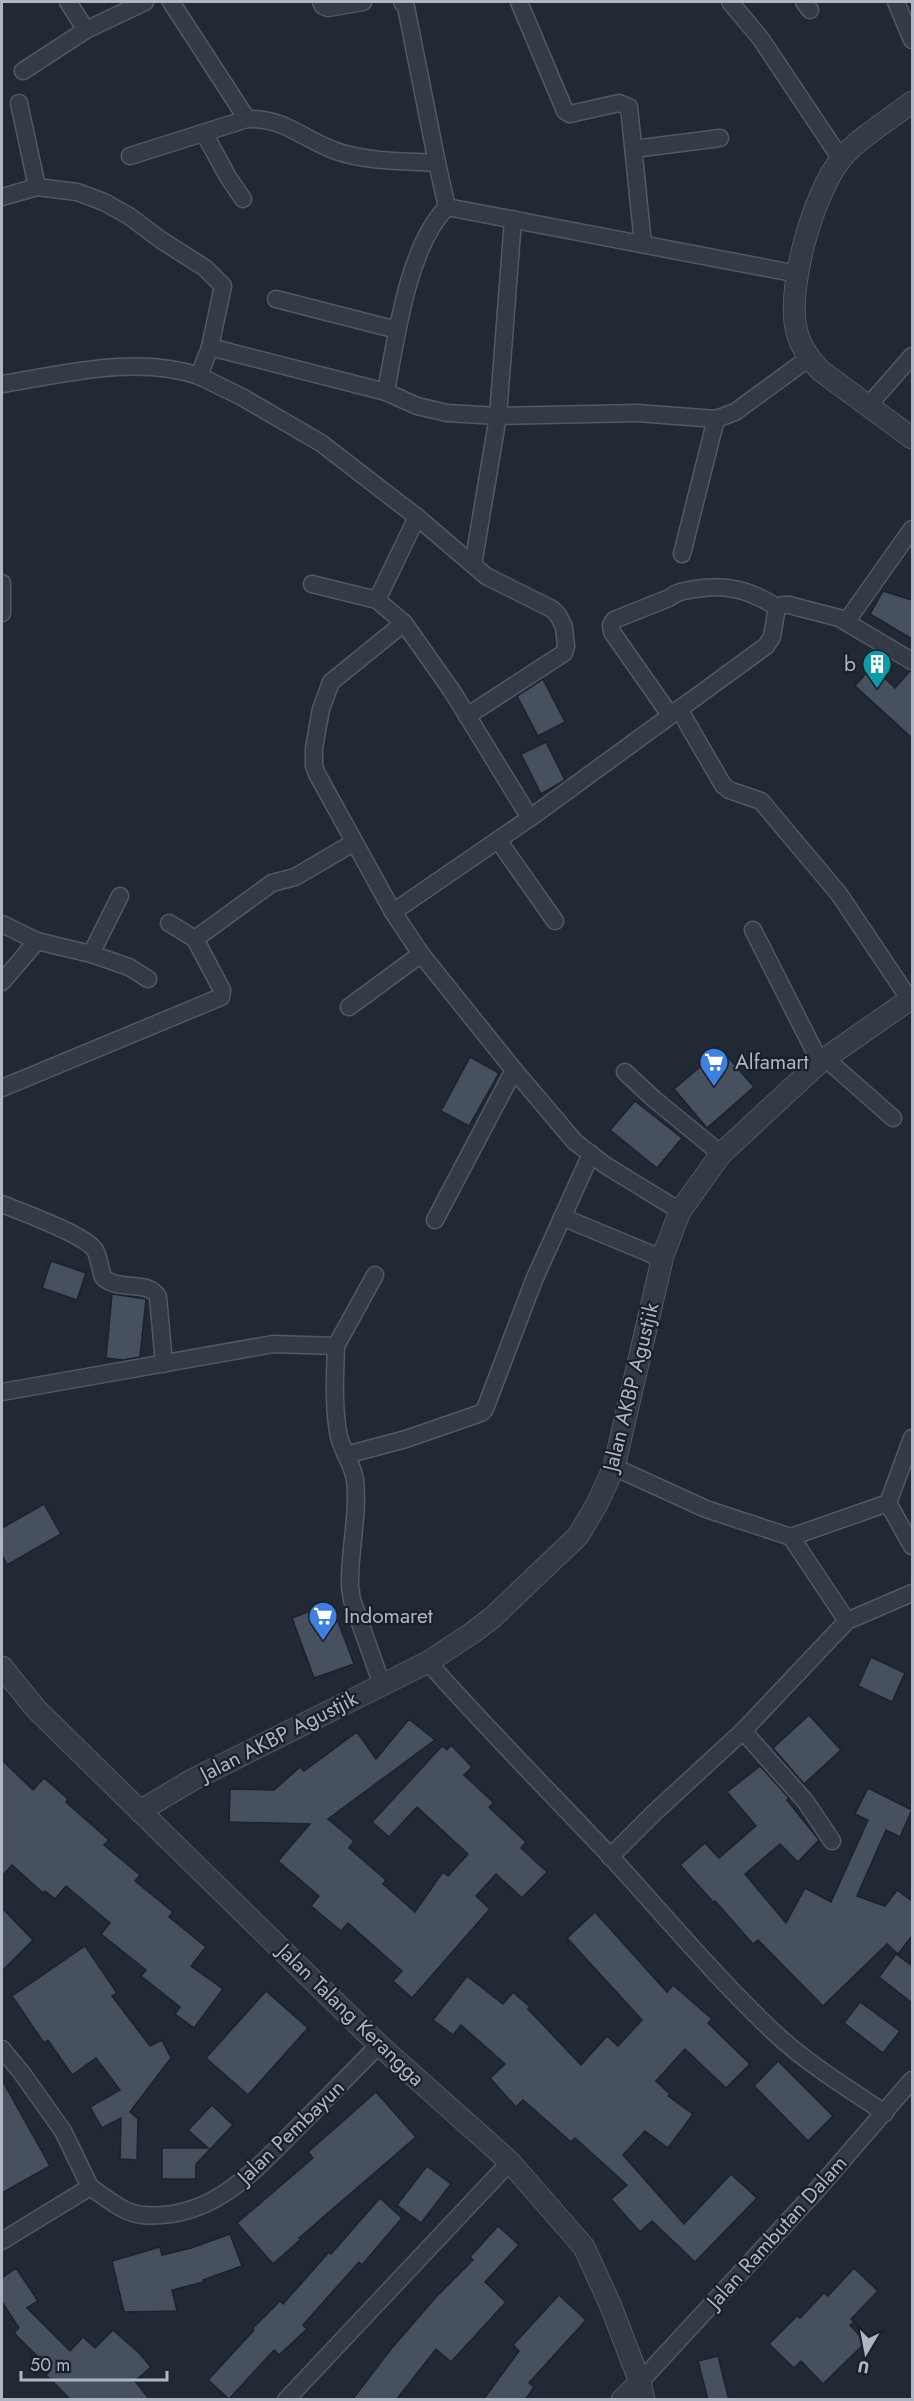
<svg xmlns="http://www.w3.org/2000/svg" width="914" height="2401" font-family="Jost,sans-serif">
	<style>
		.building { fill: #47505f; stroke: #1c222c; stroke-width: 1.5 }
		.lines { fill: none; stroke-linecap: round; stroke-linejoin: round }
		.minor-casing { stroke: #525964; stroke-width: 19 }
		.tertiary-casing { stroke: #525964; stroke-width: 23 }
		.minor { stroke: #343b46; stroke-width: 16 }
		.tertiary { stroke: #343b46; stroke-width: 21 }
		.labels { text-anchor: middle; stroke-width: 4.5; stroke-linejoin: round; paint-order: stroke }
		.poi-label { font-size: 21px; fill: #aeb6c3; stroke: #1a202a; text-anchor: start }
		.street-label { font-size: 21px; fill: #aeb6c3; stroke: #1a202a }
	</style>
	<rect width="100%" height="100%" fill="#212935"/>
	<g class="building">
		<polygon points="883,591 912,600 912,639 870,614"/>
		<polygon points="872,666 895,688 910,671 912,671 912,738 855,686"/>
		<polygon points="543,679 565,722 538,736 517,696"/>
		<polygon points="546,742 565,780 541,794 521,754"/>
		<polygon points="721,1049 754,1087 707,1128 674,1089"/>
		<polygon points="470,1057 499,1073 469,1126 441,1111"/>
		<polygon points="635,1101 682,1138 657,1168 610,1130"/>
		<polygon points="51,1261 86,1273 77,1300 42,1288"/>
		<polygon points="112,1294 146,1299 140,1357 123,1360 106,1358"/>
		<polygon points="44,1504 61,1534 7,1565 2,1555 2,1528"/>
		<polygon points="331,1603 354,1664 314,1678 292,1618"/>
		<polygon points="871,1657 905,1673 892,1702 858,1686"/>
		<polygon points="809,1715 841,1750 804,1784 773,1748"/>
		<polygon points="409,1719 435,1740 328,1819 354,1841 349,1848 386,1880 383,1884 415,1912 443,1872 448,1876 468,1854 417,1807 389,1837 372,1822 442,1746 447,1750 451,1745 472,1767 464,1775 494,1803 489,1807 526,1842 521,1848 547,1872 522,1898 496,1874 476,1896 490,1909 412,1998 393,1981 402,1971 348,1923 341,1931 311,1906 319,1896 278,1861 310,1824 229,1822 230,1789 274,1790 300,1767 304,1771 357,1732 376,1759"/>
		<polygon points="2,1760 33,1790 44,1778 68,1799 66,1802 109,1840 104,1845 140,1875 135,1881 173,1912 169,1917 206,1947 191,1966 223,1989 194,2028 175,2014 180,2007 141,1976 146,1970 101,1934 110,1923 66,1886 55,1899 45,1891 43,1893 12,1865 2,1876"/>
		<polygon points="760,1766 789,1798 787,1800 819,1840 798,1862 780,1844 745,1874 786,1923 805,1888 831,1902 868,1820 855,1814 868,1788 912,1810 900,1837 886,1830 857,1896 885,1906 897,1890 912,1901 912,1936 898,1954 887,1944 823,2006 758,1940 753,1944 715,1901 714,1903 680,1865 705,1843 719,1858 756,1826 727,1792"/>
		<polygon points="2,1908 33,1940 2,1971"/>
		<polygon points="595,1912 667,1992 673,1985 712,2019 708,2023 750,2064 726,2088 685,2049 656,2081 670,2094 668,2096 693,2114 668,2148 645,2131 623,2155 684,2224 731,2174 757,2198 695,2262 652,2221 640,2232 611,2199 627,2185 575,2138 571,2142 523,2100 516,2107 490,2078 505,2064 461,2025 453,2035 433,2020 467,1976 503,2004 513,1992 530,2007 528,2009 581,2065 607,2036 618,2046 642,2020 567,1938"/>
		<polygon points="85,1946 117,1993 112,1996 150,2046 162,2040 171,2058 130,2112 138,2119 137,2160 120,2159 121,2118 102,2128 90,2107 120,2090 96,2058 72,2075 48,2040 44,2043 12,1996"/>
		<polygon points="896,1954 912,1966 912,2003 879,1977"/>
		<polygon points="266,1991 308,2028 248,2095 206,2058"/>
		<polygon points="860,2002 900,2031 883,2053 844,2023"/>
		<polygon points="778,2061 833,2116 808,2141 754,2086"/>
		<polygon points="2,2080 50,2166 2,2193"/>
		<polygon points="376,2092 416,2137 299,2238 301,2239 273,2264 237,2223 313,2158 308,2152"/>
		<polygon points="212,2105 233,2125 196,2164 196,2179 162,2179 162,2148 208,2148 188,2130"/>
		<polygon points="427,2166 451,2184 421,2223 397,2205"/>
		<polygon points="380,2198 402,2218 362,2265 359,2262 303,2325 307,2329 279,2355 274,2350 229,2399 208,2380 254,2330 253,2328 280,2301 283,2304 329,2252 331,2254"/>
		<polygon points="498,2226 519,2245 485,2282 506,2302 451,2362 436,2349 396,2400 352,2400 391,2349 436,2297 473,2260 470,2257"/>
		<polygon points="230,2234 242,2266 203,2280 204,2282 172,2290 177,2311 124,2312 112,2261 160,2247 162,2255 191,2248"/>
		<polygon points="16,2268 38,2301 27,2308 70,2351 83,2337 95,2348 113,2330 138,2352 151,2367 135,2381 150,2400 71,2400 46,2375 51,2370 14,2333 19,2328 2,2302 2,2278"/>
		<polygon points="854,2268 878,2291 851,2319 854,2322 850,2325 866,2342 823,2384 801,2361 794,2368 769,2344 797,2316 800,2318 824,2293 828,2296"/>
		<polygon points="559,2295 586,2320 529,2383 534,2387 525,2400 483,2400 519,2351 513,2345"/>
		<polygon points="718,2356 729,2400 708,2400 698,2361"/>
	</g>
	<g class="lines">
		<g class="minor-casing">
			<g id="minor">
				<polyline points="68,2 86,30"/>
				<path d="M171 2 247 119C286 118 302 139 336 151 368 162 403 161 437 163L447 207"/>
				<polyline points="321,2 323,6 328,8 363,2"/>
				<polyline points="402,2 406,7 437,163"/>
				<polyline points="519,2 565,111 570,114 619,103 629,107 643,244"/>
				<polyline points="730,2 761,39 841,159"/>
				<polyline points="804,2 810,10"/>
				<polyline points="896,2 912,40"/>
				<polyline points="23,71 86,30 145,2"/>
				<polyline points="19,103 37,187"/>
				<polyline points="204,133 228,177 243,199"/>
				<polyline points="634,149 720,138"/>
				<polyline points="130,156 247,119"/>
				<polyline points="2,197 37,187 77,192 104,202 129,216 161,240 205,268 223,286 210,347"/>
				<path d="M798 274 447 207C408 246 396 338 386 392L417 406 447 413 498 416 637 413 716 419 735 412 809 358"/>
				<polyline points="276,299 397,330"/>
				<polyline points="199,376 242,397 321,443 417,517 486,576 552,609 558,615 564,627 566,646 564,653 467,716"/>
				<path d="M2 384C65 374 137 355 199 376L210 347 386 392"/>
				<polyline points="868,406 912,356"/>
				<polyline points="682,554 716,419"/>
				<polyline points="473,565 498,416 513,219"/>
				<polyline points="2,583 2,613"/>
				<polyline points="312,584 377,600 404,623 452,691 530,818"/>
				<polyline points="377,600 417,517"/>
				<polyline points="846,622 912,529"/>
				<polyline points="404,623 331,682 321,709 314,748 314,766 317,774 393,912 421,954 514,1070 575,1142 605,1165 680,1211"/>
				<polyline points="679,709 723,785 729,790 761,801 839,894 910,1000"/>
				<path d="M670 715 612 632 611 625 614 620 669 598C678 591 684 591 695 589 728 584 749 590 777 607L783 605H789L839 618 912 661"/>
				<polyline points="498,840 555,921"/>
				<polyline points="393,912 530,818 766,646 772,637 777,607"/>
				<polyline points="2,924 37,941 91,954 120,896"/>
				<polyline points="753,930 820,1062"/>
				<polyline points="195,939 272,883 295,877 353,843"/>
				<polyline points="91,954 129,967 148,979"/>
				<polyline points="2,982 37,941"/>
				<polyline points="349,1007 421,954"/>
				<polyline points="825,1058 893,1118"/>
				<polyline points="625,1072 654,1099 721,1154"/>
				<polyline points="2,1088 221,997 222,990 195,939 169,923"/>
				<path d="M2 1204C21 1212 84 1234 95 1250 99 1257 100 1268 103 1277 117 1292 148 1279 158 1297L164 1364"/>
				<polyline points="562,1217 663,1259"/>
				<polyline points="435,1220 514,1070"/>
				<path d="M336 1346C335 1376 333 1407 339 1437 343 1452 353 1465 355 1480 359 1515 349 1551 350 1586L352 1600 382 1685"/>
				<polyline points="2,1392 273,1344 336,1346 375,1275"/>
				<polyline points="346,1455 406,1439 481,1413 485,1409 534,1280 591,1154"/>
				<polyline points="614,1467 706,1509 791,1537"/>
				<polyline points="888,1503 912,1438"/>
				<polyline points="847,1621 791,1537 888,1503 912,1546"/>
				<path d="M428 1662C487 1729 550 1792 611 1857 666 1917 718 1980 778 2036 811 2066 849 2089 885 2113"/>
				<polyline points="743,1731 806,1802 832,1841"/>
				<polyline points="610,1857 655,1812 743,1731 847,1621 912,1593"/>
				<polyline points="2,2049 21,2072 63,2131 90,2187"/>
				<path d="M2 2241 90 2187C105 2197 123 2213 142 2215 212 2221 254 2171 299 2126 326 2099 352 2072 379 2045"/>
				<polyline points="640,2382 815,2192 912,2080"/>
				<polyline points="286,2400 510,2162"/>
			</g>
		</g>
		<g class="tertiary-casing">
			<g id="tertiary">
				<path d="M912 102C891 119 858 138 841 159 814 192 787 286 796 328 799 345 809 359 821 371L912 438"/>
				<polyline points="2,1667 36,1709 140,1811 379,2045 510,2162 584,2247 610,2304 640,2382 644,2400"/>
				<polyline points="140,1811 192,1780 428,1662 472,1633 493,1617 578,1536 597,1504 614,1467 663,1256 680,1211 721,1154 820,1062 912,998"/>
				<polyline points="622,2400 640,2382"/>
			</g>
		</g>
		<use href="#minor" class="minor"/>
		<use href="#tertiary" class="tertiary"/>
	</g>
	<defs>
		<g id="building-pin" transform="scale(1.5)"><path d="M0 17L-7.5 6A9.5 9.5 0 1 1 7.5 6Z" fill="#0f9aa8" stroke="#1a202a"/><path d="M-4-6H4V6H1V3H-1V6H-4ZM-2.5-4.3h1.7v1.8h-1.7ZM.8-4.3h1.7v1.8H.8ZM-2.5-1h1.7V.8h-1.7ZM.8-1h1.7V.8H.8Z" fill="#fff"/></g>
		<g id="supermarket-pin" transform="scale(1.5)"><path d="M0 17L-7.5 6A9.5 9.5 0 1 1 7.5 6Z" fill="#3f7fe0" stroke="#1a202a"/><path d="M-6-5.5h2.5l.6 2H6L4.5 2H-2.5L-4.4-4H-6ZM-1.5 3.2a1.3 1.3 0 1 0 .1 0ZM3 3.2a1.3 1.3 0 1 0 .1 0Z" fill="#fff"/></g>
	</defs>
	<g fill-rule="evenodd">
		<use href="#building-pin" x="877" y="664"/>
		<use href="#supermarket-pin" x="714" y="1062"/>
		<use href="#supermarket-pin" x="323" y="1616"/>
	</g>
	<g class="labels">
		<g class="poi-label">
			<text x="856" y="671" text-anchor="end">b</text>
			<text x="735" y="1069">Alfamart</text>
			<text x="344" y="1623">Indomaret</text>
		</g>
		<g class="street-label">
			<text transform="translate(631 1387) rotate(-76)" y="7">Jalan AKBP Agustjik</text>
			<text transform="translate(279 1736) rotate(-27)" y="7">Jalan AKBP Agustjik</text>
			<text transform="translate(351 2015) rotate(44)" y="7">Jalan Talang Kerangga</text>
			<text transform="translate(291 2132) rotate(-44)" y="7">Jalan Pembayun</text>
			<text transform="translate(777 2232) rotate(-48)" y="7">Jalan Rambutan Dalam</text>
		</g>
	</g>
	<rect width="914" height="2401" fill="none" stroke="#aeb6c3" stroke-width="6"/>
	<g transform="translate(866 2353) rotate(190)" stroke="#1a202a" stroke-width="4.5" paint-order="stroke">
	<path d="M0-4.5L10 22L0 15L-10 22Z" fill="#aeb6c3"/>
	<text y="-9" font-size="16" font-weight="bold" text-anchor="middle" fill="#aeb6c3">U</text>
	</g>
	<path d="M21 2371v9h146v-9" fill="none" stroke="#aeb6c3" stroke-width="3"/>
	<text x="30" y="2371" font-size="18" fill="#aeb6c3" stroke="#1a202a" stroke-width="4.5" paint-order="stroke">50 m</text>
</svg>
